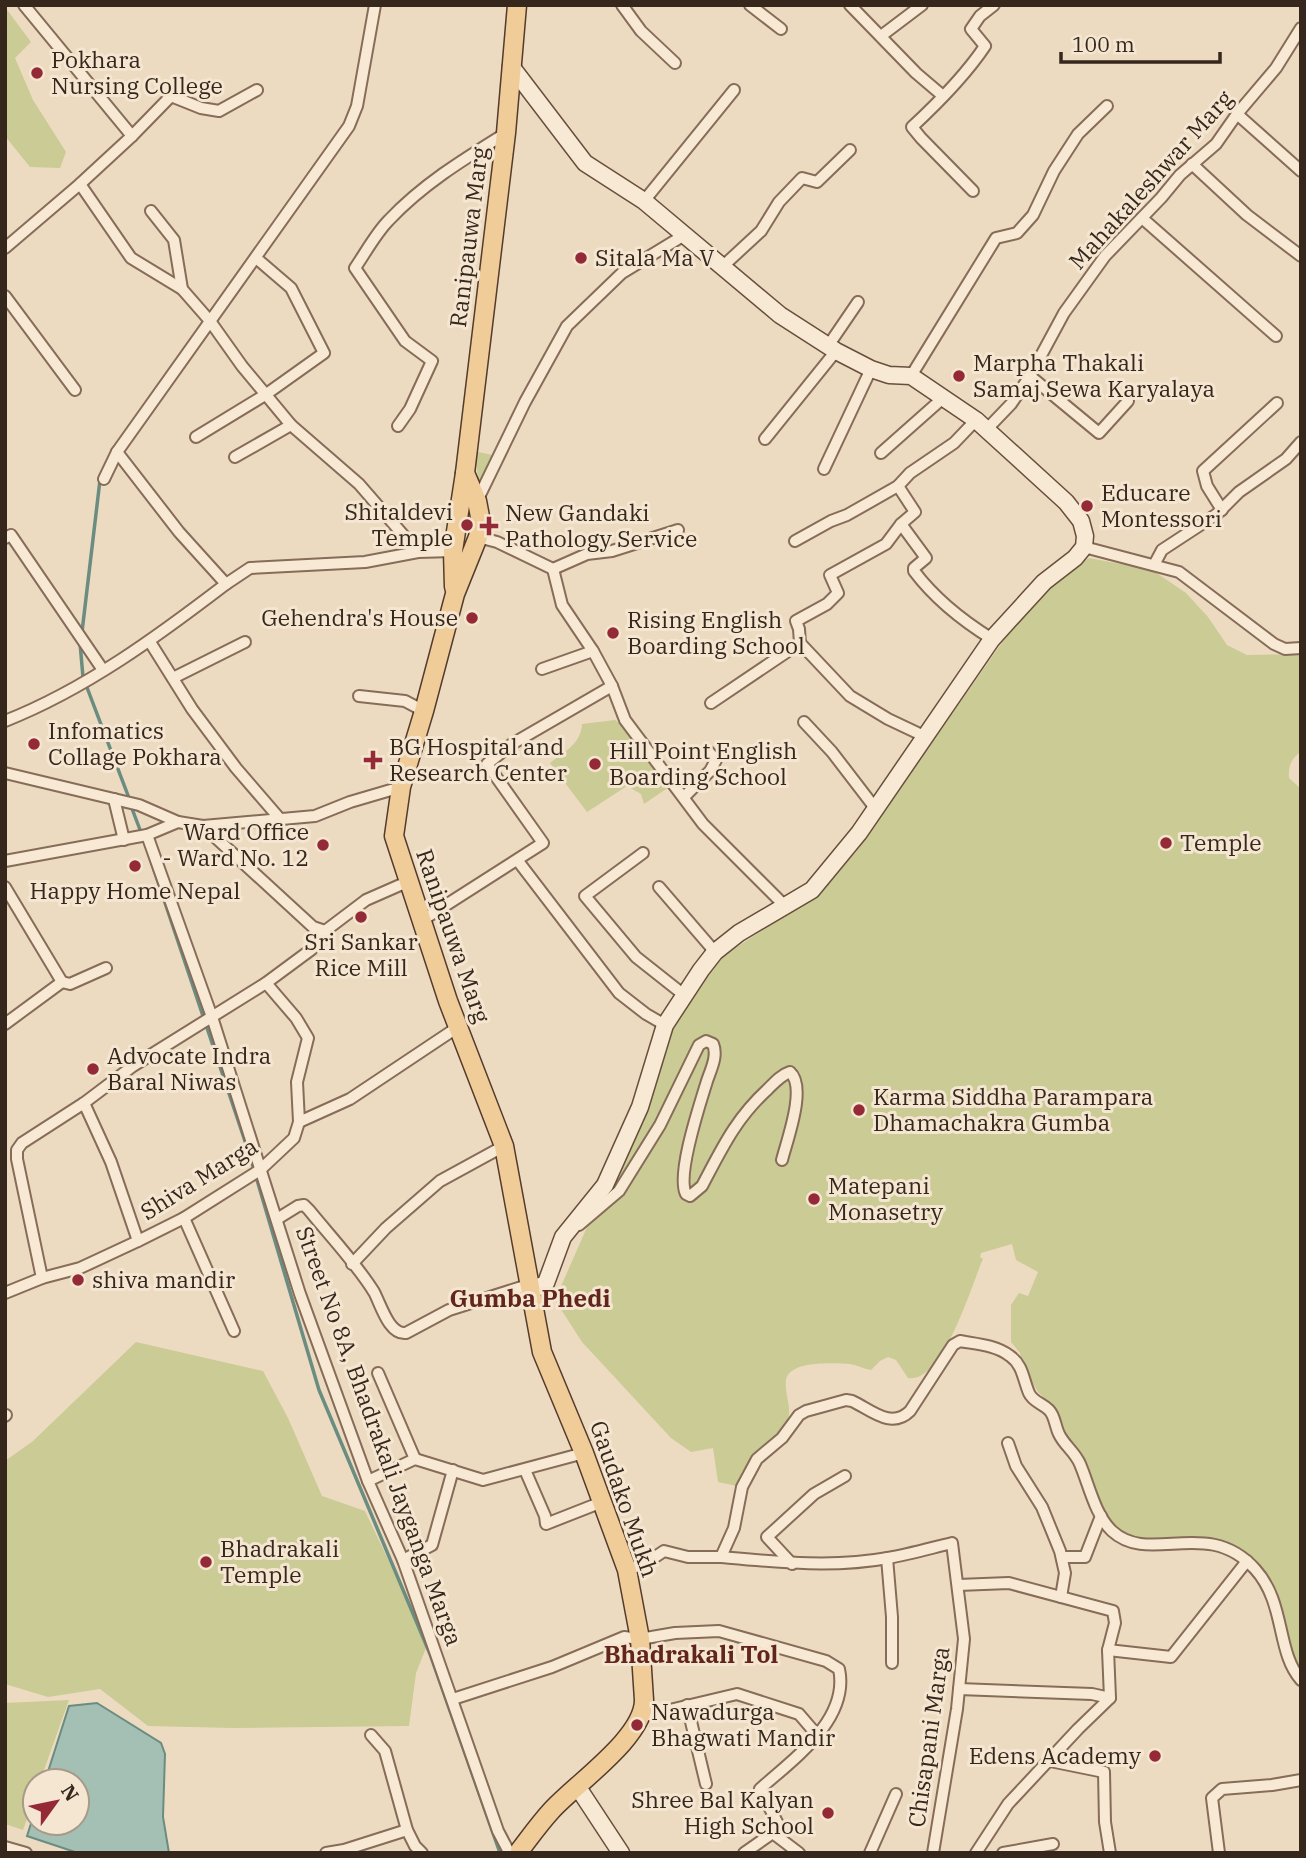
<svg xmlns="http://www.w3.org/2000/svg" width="1306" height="1858" font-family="'IBM Plex Serif',serif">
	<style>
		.green { fill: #cacb95 }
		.water { fill: #a4bfb4; stroke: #6b8d81; stroke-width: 2 }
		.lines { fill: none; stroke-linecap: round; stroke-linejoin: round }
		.stream { stroke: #6b8d81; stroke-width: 3.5 }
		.street-casing { stroke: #866c59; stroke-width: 14 }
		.secondary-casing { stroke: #684e3c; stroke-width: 19 }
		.primary-casing { stroke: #543b2d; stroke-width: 21 }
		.street { stroke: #f8e9d4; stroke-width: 10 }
		.secondary { stroke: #f8e9d4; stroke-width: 16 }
		.primary { stroke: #f0cc99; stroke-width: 18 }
		.poi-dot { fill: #942a36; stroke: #f4e6d0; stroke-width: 2.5 }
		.labels { text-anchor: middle; stroke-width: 6; stroke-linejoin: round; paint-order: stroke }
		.poi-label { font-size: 23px; fill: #36271d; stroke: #f4e6d0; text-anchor: start }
		.street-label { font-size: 23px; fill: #36271d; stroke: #f4e6d0 }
		.neighbourhood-label { font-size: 24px; font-weight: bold; fill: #62251d; stroke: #f4e6d0 }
	</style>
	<rect width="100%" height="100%" fill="#eddbc1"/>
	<g class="green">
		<polygon points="5,7 31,42 15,58 33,100 66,152 60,168 30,167 5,136"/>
		<polygon points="474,451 492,455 479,483"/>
		<path d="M1089 558 1152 570 1186 593 1208 617 1227 645 1247 655 1301 654V752C1291 758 1288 767 1289 778L1301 789V1678L1271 1589 1239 1552 1124 1537 1110 1526 1076 1450 1058 1418 1056 1410 1038 1392 1023 1366 1020 1353 1011 1342V1305L1019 1293 1028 1296 1038 1272 1016 1260 1012 1244 981 1253 980 1257 983 1259C971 1286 943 1384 908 1378L896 1360 888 1357 880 1361 871 1370C864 1369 857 1365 850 1364 835 1363 789 1360 786 1380 784 1395 793 1407 787 1422 781 1439 750 1471 737 1486L718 1482 713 1448 691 1452 671 1438 582 1342 555 1300 642 1102 667 1029 708 966 815 896 856 852 1026 608 1069 569Z"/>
		<path d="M615 720 626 728 669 787 644 804 641 794 627 786 587 812 550 763C564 752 581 744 582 724Z"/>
		<polygon points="136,1342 263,1371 288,1418 322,1496 365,1511 428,1643 416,1673 409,1726 234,1728 148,1726 100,1689 48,1697 5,1684 5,1461 33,1441"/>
		<polygon points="69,1700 40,1781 35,1781 35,1796 23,1830 5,1824 5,1703"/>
	</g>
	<polygon class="water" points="97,1703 161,1743 165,1754 163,1817 169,1853 78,1853 27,1836 35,1811 35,1823 77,1823 77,1781 45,1781 69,1706"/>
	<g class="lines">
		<g class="stream">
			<polyline points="82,632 100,480"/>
			<polyline points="80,643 83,677 129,798"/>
			<polyline points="131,806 142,835"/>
			<polyline points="149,855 249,1153 319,1390 430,1654 500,1853"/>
		</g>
		<g class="street-casing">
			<g id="street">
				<polyline points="622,5 641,31 675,63"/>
				<polyline points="750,5 781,29"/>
				<polyline points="850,5 916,73 943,96"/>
				<polyline points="881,36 922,5"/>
				<polyline points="1237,114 1301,171"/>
				<polyline points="132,136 171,96 201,108 219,111 257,90"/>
				<polyline points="1192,164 1247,215 1301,256"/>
				<polyline points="80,184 131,258 182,289 210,321 242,366 291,425 359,484 418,552"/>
				<path d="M973 191 921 138 912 127C939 102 965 76 985 46L971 29 980 16 994 5"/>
				<polyline points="644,201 734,90"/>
				<polyline points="151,211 174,240 182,289"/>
				<polyline points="1142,218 1276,336"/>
				<polyline points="5,248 80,184 132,136 24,5"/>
				<polyline points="722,267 761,231 779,202 802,178 817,182 850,150"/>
				<polyline points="5,296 75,390"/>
				<polyline points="828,346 858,302"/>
				<polyline points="911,376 996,238 1017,233 1033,215 1054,171 1078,134 1107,106"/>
				<polyline points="1030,376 1099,433 1128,401"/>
				<path d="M398 426 410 409 432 361 405 341 355 268C366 252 376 233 389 220 423 184 464 159 506 133"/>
				<polyline points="988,428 1011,404 1030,376 1064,313 1105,256 1161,198 1180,175 1216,144 1237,114 1276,68 1301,28"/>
				<polyline points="196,437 265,395 324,353 291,288 256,258"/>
				<polyline points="765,439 836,351"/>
				<polyline points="881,453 943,398"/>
				<polyline points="235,457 291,425"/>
				<polyline points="824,469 871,369"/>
				<polyline points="104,479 117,452 349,126 357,106 375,5"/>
				<path d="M898 486 915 512 901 524 926 558 914 568V571C935 599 963 621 992 639"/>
				<polyline points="477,501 525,402 567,326 622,273 686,234"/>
				<polyline points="1222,510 1207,486 1203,471 1277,403"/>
				<polyline points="478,537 497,542 553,569 587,554 612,551 678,530"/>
				<polyline points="5,538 11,535 103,670"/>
				<polyline points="795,541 831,521 847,515 898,486 910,473 954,443 976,420"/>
				<polyline points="1084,547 1179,572 1274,644 1285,649 1301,648"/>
				<polyline points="1154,565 1162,550 1217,514 1239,492 1286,459 1301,442"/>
				<polyline points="553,569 562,605 593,651 612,686 625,720 703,824 785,906"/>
				<polyline points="226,584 250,568 365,562 418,552 453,551"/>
				<polyline points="150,642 192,709 236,768 280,819"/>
				<polyline points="800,643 799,629 796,621 827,604 838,593 830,575 886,544 901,524"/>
				<polyline points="542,669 593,651"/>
				<polyline points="173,678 245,642"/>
				<polyline points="359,696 405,701 424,711"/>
				<polyline points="711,703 800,643 850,696 888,719 926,737"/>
				<path d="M5 721C86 689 158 636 226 584L179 532 117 452"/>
				<polyline points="804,722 832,752 875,808"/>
				<polyline points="5,773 139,805 178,822"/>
				<polyline points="684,797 710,771 716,760 708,751"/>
				<polyline points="114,799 124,840"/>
				<polyline points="203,826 313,927 325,931"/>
				<polyline points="147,835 212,1017 300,1294 368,1481 403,1560 498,1831 509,1852"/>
				<polyline points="643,853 585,896 636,957 684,995"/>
				<polyline points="5,861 147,835 178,822 203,826 315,816 350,802 401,787"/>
				<polyline points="518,861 619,993 646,1014 665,1025"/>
				<polyline points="5,887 62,982"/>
				<polyline points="659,887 715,952"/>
				<polyline points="421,921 543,843 487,764 512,744 612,686"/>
				<polyline points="5,1024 62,982 70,984 106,968"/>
				<polyline points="84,1103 111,1162 138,1241"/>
				<polyline points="299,1122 350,1099 458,1027"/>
				<polyline points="184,1218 234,1331"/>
				<path d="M277 1219 298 1206 304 1205 309 1210C330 1236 356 1263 374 1292 381 1305 389 1335 406 1333L449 1310 528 1285"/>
				<path d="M579 1225 619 1191 660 1125 699 1045 706 1041 713 1044C718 1056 711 1069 707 1081 700 1104 676 1175 686 1194L690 1196 702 1186C722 1148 736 1118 768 1089 775 1082 781 1075 790 1072 807 1087 787 1140 782 1160"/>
				<polyline points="352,1264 386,1228 440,1181 504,1146"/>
				<polyline points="42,1278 17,1159 17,1150 22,1143 84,1103 133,1066 266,983 312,949 325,931 366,900 407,882"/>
				<polyline points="5,1293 42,1278 80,1268 138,1241 184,1218 260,1170 294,1138 299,1122 297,1082 308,1038 296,1018 266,983"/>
				<polyline points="378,1373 415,1459"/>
				<polyline points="5,1416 6,1415"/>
				<polyline points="1008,1443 1016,1466 1042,1507 1060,1551 1065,1573 1061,1597"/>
				<polyline points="525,1470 545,1516 546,1524 602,1502"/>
				<polyline points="368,1481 415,1459 483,1480 584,1453"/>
				<path d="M721 1557C776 1562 833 1568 888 1558 910 1554 931 1548 952 1543L964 1639 957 1709 933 1853"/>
				<polyline points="1062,1557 1085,1557 1101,1516"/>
				<polyline points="887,1558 892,1617 892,1663"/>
				<polyline points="403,1560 432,1545 453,1470"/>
				<polyline points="792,1564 767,1537 814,1494 845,1476"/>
				<path d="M627 1570 646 1563 664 1551 688 1557H721L734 1528 742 1487 757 1459 782 1438 799 1415 806 1411 846 1400 852 1401C870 1409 891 1430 910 1411L953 1345 960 1341C976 1344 996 1345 1010 1356 1023 1365 1023 1379 1029 1393 1033 1402 1042 1403 1049 1410 1055 1416 1055 1426 1059 1434 1064 1445 1075 1452 1080 1464 1089 1485 1095 1515 1112 1531 1150 1566 1207 1516 1255 1569 1286 1603 1276 1652 1301 1680"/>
				<polyline points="958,1585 1009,1583 1113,1611 1115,1623 1108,1650 1171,1657 1247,1561"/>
				<polyline points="959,1689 1092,1694 1110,1698"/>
				<path d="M453 1699 552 1667 624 1637 640 1639 675 1633 719 1631 826 1661 839 1669C850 1720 792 1760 760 1789L780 1828 744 1853"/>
				<polyline points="687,1705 706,1784"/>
				<polyline points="640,1717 737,1694 799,1714 817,1735"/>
				<polyline points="371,1735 385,1751 407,1830 415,1846 422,1853"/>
				<polyline points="1050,1761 1104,1772 1105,1822 1110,1853"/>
				<polyline points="774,1834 799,1853"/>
				<polyline points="5,1847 26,1853"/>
				<polyline points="326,1853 344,1850 407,1830"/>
				<polyline points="870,1853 896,1794"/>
				<polyline points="976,1853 1008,1804 1078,1729 1110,1698 1108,1650"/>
				<polyline points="1003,1853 1053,1844"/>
				<polyline points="1219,1853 1212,1798 1222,1789 1272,1785 1301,1780"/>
			</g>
		</g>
		<g class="secondary-casing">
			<g id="secondary">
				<polyline points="511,66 585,163 644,201 780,315 836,351 871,369 889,375 911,376 976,420 1066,502 1081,521 1085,536 1084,547 1075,558 1044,582 992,639 859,833 812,890 739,933 715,952 701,970 665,1025 640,1107 605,1185 563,1237 546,1283 529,1292"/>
				<polyline points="577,1786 621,1853"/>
			</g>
		</g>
		<g class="primary-casing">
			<g id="primary">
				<path d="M465 473 477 501 481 522 478 537 455 594 424 711 401 787 394 836 448 1001 504 1146 542 1352 584 1453 627 1570 640 1639 644 1700C644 1738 575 1784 551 1811 540 1823 530 1837 520 1850"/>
				<polyline points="454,587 453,551 465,473 506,133 517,5"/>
			</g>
		</g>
		<use href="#street" class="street"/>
		<use href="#secondary" class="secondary"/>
		<use href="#primary" class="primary"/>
	</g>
	<g class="poi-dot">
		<circle cx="37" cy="73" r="7"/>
		<circle cx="581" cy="258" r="7"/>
		<circle cx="959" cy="376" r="7"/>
		<circle cx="1087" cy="506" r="7"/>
		<circle cx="467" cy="525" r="7"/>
		<path d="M485.5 515.5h7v7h7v7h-7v7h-7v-7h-7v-7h7z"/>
		<circle cx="472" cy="618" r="7"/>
		<circle cx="613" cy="633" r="7"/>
		<circle cx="34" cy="744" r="7"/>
		<path d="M369.5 749.5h7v7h7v7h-7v7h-7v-7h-7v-7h7z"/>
		<circle cx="595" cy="764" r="7"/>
		<circle cx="1166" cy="843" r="7"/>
		<circle cx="323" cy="845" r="7"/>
		<circle cx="135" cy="866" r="7"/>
		<circle cx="361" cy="917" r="7"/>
		<circle cx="93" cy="1069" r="7"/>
		<circle cx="859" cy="1110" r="7"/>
		<circle cx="814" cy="1199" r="7"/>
		<circle cx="78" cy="1280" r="7"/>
		<circle cx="206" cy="1562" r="7"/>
		<circle cx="637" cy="1725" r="7"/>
		<circle cx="1155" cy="1756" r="7"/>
		<circle cx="828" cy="1813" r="7"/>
	</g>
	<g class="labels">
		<g class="poi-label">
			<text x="51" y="68">Pokhara<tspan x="51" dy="26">Nursing College</tspan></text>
			<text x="595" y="266">Sitala Ma V</text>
			<text x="973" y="371">Marpha Thakali<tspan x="973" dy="26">Samaj Sewa Karyalaya</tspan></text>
			<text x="1101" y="501">Educare<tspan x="1101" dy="26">Montessori</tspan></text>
			<text x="453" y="520" text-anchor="end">Shitaldevi<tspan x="453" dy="26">Temple</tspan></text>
			<text x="505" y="521">New Gandaki<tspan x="505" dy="26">Pathology Service</tspan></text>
			<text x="458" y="626" text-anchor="end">Gehendra's House</text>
			<text x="627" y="628">Rising English<tspan x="627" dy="26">Boarding School</tspan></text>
			<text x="48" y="739">Infomatics<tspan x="48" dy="26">Collage Pokhara</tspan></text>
			<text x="389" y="755">BG Hospital and<tspan x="389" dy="26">Research Center</tspan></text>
			<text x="609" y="759">Hill Point English<tspan x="609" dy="26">Boarding School</tspan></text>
			<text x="309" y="840" text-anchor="end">Ward Office<tspan x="309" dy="26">- Ward No. 12</tspan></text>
			<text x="1180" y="851">Temple</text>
			<text x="135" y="899" text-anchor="middle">Happy Home Nepal</text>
			<text x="361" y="950" text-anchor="middle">Sri Sankar<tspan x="361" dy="26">Rice Mill</tspan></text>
			<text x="107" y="1064">Advocate Indra<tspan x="107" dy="26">Baral Niwas</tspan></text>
			<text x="873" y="1105">Karma Siddha Parampara<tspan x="873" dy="26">Dhamachakra Gumba</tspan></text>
			<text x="828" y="1194">Matepani<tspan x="828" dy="26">Monasetry</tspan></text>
			<text x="92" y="1288">shiva mandir</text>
			<text x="220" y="1557">Bhadrakali<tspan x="220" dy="26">Temple</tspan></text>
			<text x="651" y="1720">Nawadurga<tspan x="651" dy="26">Bhagwati Mandir</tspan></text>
			<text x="1141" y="1764" text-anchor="end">Edens Academy</text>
			<text x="814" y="1808" text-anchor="end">Shree Bal Kalyan<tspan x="814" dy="26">High School</tspan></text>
		</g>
		<g class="street-label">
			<text transform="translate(1151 180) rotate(-48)" y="8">Mahakaleshwar Marg</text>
			<text transform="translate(469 237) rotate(-83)" y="8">Ranipauwa Marg</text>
			<text transform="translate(453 936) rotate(71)" y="8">Ranipauwa Marg</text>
			<text transform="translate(199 1179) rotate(-32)" y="8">Shiva Marga</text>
			<text transform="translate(379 1436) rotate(70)" y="8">Street No 8A, Bhadrakali Jayganga Marga</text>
			<text transform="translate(624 1499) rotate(71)" y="8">Gaudako Mukh</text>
			<text transform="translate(929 1737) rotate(-82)" y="8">Chisapani Marga</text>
		</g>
		<g class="neighbourhood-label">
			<text x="530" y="1307">Gumba Phedi</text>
			<text x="691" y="1663">Bhadrakali Tol</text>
		</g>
	</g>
	<rect width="1306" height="1858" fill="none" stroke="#36271d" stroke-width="14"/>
	<g transform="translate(56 1802) rotate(57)"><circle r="33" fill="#f4e6d0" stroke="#a89a88" stroke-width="2"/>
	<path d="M0-5L12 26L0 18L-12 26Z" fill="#942a36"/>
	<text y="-10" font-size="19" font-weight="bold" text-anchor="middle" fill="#36271d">N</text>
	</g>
	<path d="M1061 52v10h159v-10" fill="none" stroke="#36271d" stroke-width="3.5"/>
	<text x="1072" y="52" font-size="21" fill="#36271d" stroke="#f4e6d0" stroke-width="5" paint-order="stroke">100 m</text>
</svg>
